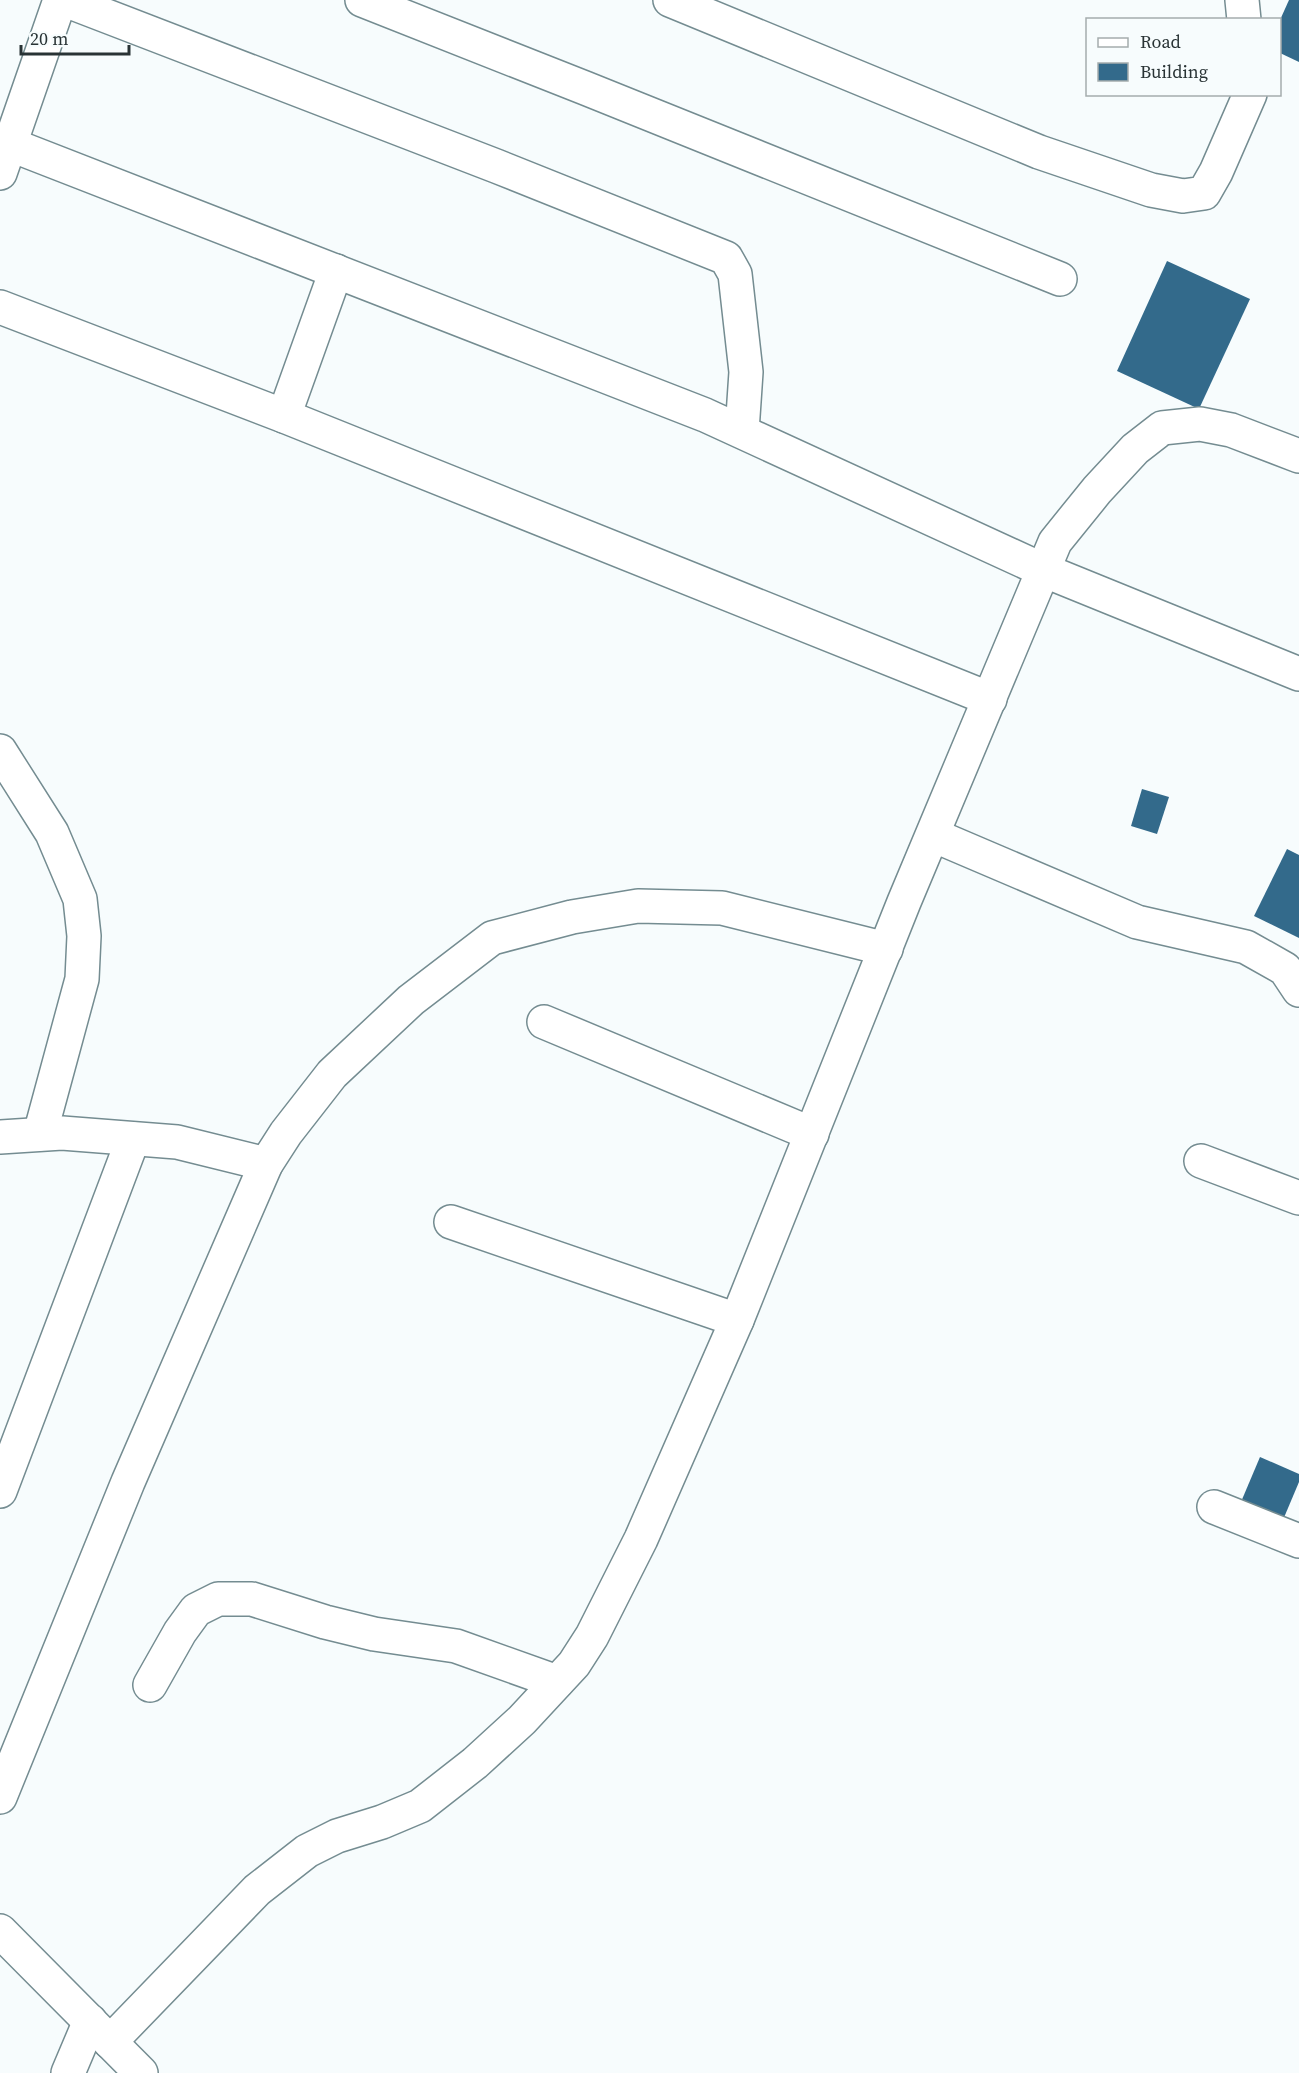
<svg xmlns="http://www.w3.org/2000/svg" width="1299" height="2073" font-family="'Source Serif 4',serif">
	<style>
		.building { fill: #336a8b }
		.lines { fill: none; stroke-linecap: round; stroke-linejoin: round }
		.street-casing { stroke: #748c91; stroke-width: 36 }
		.street { stroke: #fff; stroke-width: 33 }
	</style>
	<rect width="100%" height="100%" fill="#f7fcfd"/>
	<g class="building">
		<polygon points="1289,0 1299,0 1299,62 1280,53 1280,20"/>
		<polygon points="1167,261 1250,299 1199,409 1117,371"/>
		<polygon points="1142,789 1169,797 1157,834 1131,826"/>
		<polygon points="1287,849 1299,855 1299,938 1254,916"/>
		<polygon points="1260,1457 1299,1474 1299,1482 1280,1527 1238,1509"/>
	</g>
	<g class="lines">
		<g class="street-casing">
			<g id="street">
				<polyline points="65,0 496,166 726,258 735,274 746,372 742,431"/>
				<polyline points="362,0 585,88 1060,279"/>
				<polyline points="670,0 1039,152 1151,190 1183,196 1204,193 1216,172 1250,94"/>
				<polyline points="1242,0 1244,20"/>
				<polyline points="9,144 705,415 1043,570 1299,674"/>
				<polyline points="0,173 60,0"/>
				<polyline points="0,307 284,416 990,699"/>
				<polyline points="284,416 336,271"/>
				<polyline points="0,751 52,833 80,899 84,936 82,979 40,1134"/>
				<polyline points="933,835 1137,922 1246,947 1285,969 1299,990"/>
				<polyline points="544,1022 812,1134"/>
				<polyline points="0,1137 62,1133 177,1142 266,1164"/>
				<polyline points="1201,1161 1299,1198"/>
				<polyline points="451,1222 737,1320"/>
				<polyline points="0,1491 133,1139"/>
				<polyline points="1214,1507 1299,1541"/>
				<polyline points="150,1685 180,1632 196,1610 218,1599 252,1599 325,1622 374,1634 456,1646 557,1682"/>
				<polyline points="0,1797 128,1482 266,1164 286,1133 332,1074 411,1000 492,938 572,917 638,906 722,908 886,949"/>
				<polyline points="0,1931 141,2073"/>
				<polyline points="110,2042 257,1890 307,1851 337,1836 382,1822 420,1806 475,1763 522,1720 574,1664 592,1636 641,1539 737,1320 904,902 1055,542 1097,490 1135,449 1162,428 1200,424 1231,430 1299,456"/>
				<polyline points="68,2073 90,2021"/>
			</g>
		</g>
		<use href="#street" class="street"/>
	</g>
	<rect x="1086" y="18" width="195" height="78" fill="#f7fcfd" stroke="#a5acad" stroke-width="1.5"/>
	<rect x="1098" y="38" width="30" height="9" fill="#ffffff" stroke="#a5acad" stroke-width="1.5"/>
	<text x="1140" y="48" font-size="18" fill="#293335">Road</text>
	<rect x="1098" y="63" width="30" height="18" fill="#336a8b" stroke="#a5acad" stroke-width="1.5"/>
	<text x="1140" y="78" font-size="18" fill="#293335">Building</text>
	<path d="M21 45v9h108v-9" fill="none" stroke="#293335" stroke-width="3"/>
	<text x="30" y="45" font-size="18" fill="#293335" stroke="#f7fcfd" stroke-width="4.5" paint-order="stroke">20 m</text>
</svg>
